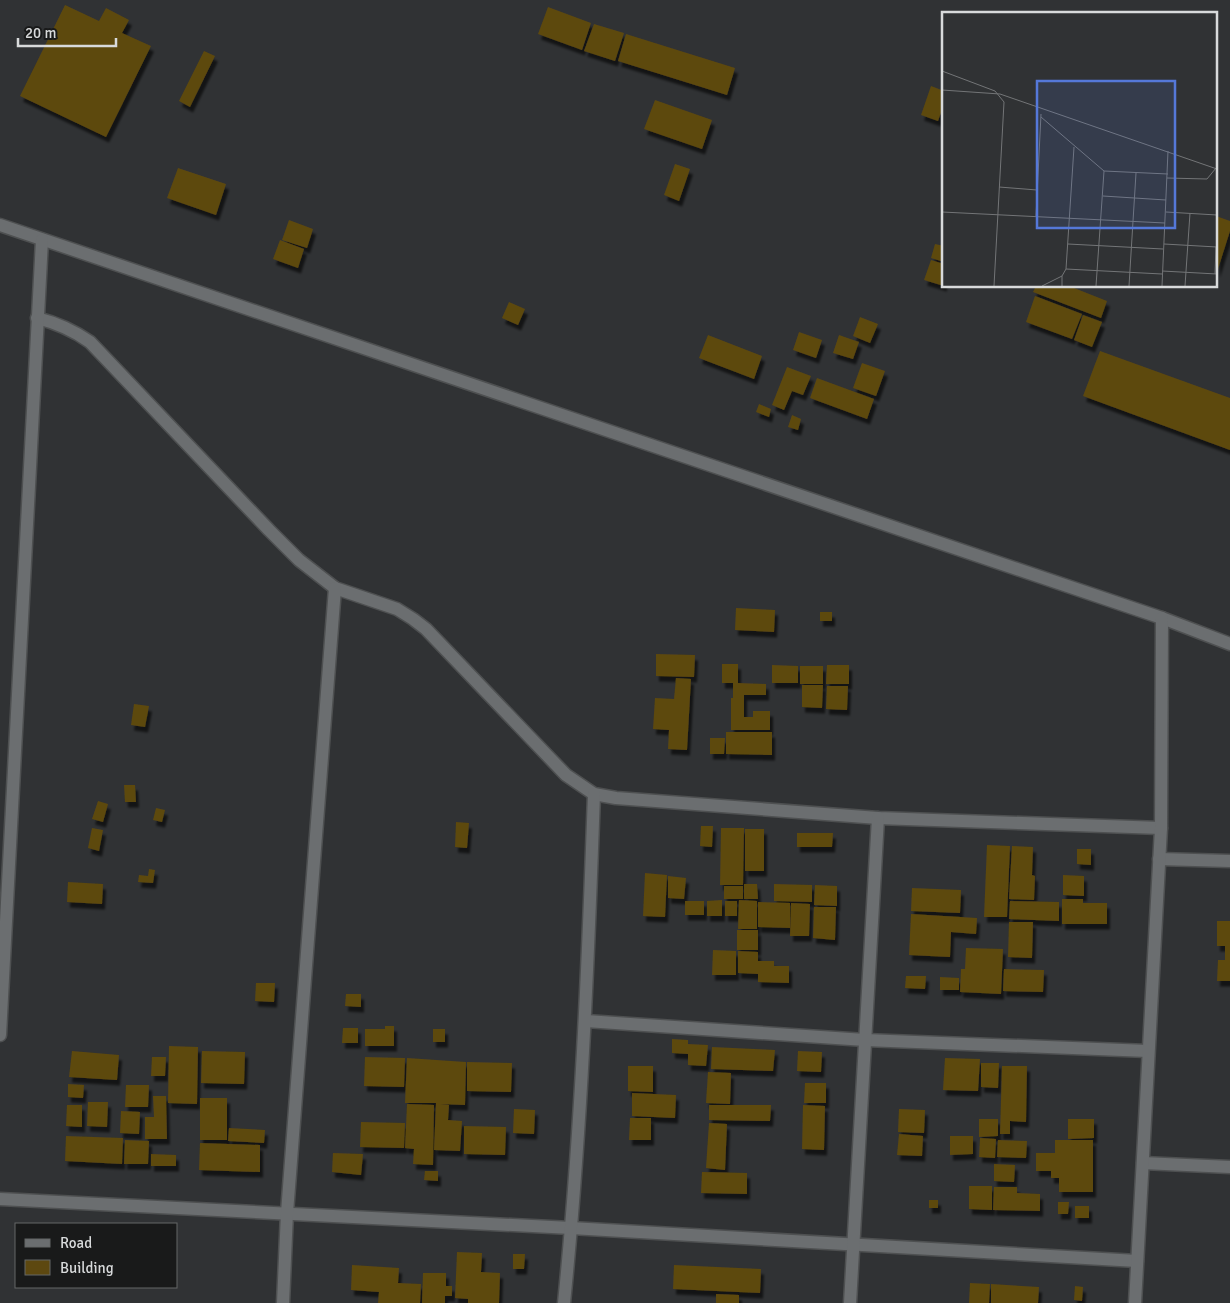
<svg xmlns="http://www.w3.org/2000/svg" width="1230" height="1303" font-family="Signika,sans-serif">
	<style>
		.building { fill: #5d4810; filter: url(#shadow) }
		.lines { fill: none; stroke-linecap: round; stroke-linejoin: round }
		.minor-casing { stroke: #4e5051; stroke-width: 15 }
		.minor { stroke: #6b6e70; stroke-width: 12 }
		.inset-road { fill: none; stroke: #737577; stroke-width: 1 }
		.view { fill: #5578d9; fill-opacity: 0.15; stroke: #5578d9; stroke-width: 2.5 }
		.inset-edge { fill: none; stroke: #d8dadb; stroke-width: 2.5 }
	</style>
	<defs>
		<filter id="shadow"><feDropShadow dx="3" dy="5.5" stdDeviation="1" flood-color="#0009"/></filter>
	</defs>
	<rect width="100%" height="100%" fill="#303234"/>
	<g class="building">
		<polygon points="65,5 99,21 106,8 129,20 122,33 151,46 106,137 20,96"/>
		<polygon points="548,7 591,23 582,50 538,34"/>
		<polygon points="594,24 624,33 615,61 584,51"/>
		<polygon points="626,34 735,68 727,95 618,61"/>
		<polygon points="204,51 215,56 190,107 179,101"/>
		<polygon points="931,86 944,91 944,104 938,121 921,115"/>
		<polygon points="655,100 712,120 702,149 644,129"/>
		<polygon points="675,164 690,169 679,201 664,195"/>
		<polygon points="178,168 226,184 216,215 167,198"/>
		<polygon points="1216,216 1230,221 1230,231 1217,272"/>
		<polygon points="289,220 313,229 307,248 282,240"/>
		<polygon points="280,240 304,249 298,268 273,259"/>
		<polygon points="935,244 944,246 944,262 931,258"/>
		<polygon points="931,260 944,264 944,286 924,280"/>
		<polygon points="1036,286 1069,286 1107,301 1101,318 1033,292"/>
		<polygon points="1035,296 1082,314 1072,339 1026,322"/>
		<polygon points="509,302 525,309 518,325 502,318"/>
		<polygon points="1083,315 1102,322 1092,347 1074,340"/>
		<polygon points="860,317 878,324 870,343 853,336"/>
		<polygon points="799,332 822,340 816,358 793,350"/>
		<polygon points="708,335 762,356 754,379 699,358"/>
		<polygon points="839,335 859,342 853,359 833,353"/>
		<polygon points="1100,351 1230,398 1230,450 1083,396"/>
		<polygon points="862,363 885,371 876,396 853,388"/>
		<polygon points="787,367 811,376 803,395 792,391 784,410 772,405"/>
		<polygon points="817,378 874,399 867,419 810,398"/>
		<polygon points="759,404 771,409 769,417 756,412"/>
		<polygon points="792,415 801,419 798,430 788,427"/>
		<polygon points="736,608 775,610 774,632 735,630"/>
		<rect x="820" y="612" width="12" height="9"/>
		<polygon points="656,654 695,655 694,677 656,676"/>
		<polygon points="722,664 738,664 738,683 766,684 766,695 744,695 744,717 753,717 753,711 770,711 770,730 731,730 731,698 733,698 733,683 722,683"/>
		<polygon points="772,665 798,666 798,683 772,683"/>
		<polygon points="827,665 849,665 849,684 826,684"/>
		<rect x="800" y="666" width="23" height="18"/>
		<polygon points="676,678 691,679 687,750 668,749 669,730 653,729 655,698 674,699"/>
		<polygon points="802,685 823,685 822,708 802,707"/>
		<polygon points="827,686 848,686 847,710 826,709"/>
		<polygon points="134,704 149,706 145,727 131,725"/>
		<polygon points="726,732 772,732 772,755 726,754"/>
		<polygon points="710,738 725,738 724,754 710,754"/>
		<polygon points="124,785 135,785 136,802 125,802"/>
		<polygon points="98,801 108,804 103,822 92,819"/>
		<polygon points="156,808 165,810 162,822 153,820"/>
		<polygon points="456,822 469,823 467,848 455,847"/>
		<polygon points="701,826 713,826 712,847 700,846"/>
		<polygon points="92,828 103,830 99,851 88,848"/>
		<polygon points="721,828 744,828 743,885 720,885"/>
		<rect x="745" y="829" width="19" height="42"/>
		<polygon points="797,833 833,833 832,847 797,847"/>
		<polygon points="987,845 1010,846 1007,917 984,917"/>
		<polygon points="1012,846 1033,847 1032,875 1035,876 1034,900 1009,899"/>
		<polygon points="1077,849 1091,849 1091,865 1077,864"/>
		<polygon points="149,869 155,870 153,883 138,882 139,875 148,876"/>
		<polygon points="645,873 667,875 665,917 643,916"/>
		<polygon points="1063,875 1084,876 1084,896 1063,895"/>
		<polygon points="668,876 686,878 684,899 668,898"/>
		<polygon points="68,882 103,884 102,904 67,902"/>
		<polygon points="744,884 757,884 758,899 744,899"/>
		<polygon points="774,884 812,885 812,902 774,901"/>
		<polygon points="815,885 837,886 837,906 814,905"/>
		<rect x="724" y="886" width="19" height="13"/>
		<polygon points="912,888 961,890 960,913 911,911"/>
		<polygon points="1062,899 1083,899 1083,903 1107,903 1107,924 1062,924"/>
		<polygon points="722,900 722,916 707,916 707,901"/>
		<polygon points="739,900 757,901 757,929 738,929"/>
		<rect x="685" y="901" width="19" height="14"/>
		<rect x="725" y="901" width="12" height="15"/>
		<polygon points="1010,901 1059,902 1059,921 1009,919"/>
		<polygon points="758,902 790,903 790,928 758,927"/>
		<polygon points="791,903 810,904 809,936 790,936"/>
		<polygon points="814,907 836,907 835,940 813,938"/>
		<polygon points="911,914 977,918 976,934 951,932 950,957 909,955"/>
		<polygon points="1217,921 1230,921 1230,981 1217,981 1218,960 1225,960 1225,946 1217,946"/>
		<polygon points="1009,922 1033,922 1032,958 1008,957"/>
		<rect x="737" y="930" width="21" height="20"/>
		<polygon points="966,948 1003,949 1001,994 960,992 961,969 965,969"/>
		<polygon points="713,950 736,951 736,975 712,975"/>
		<polygon points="738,951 758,952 758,961 774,961 774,966 789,966 789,983 758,982 758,974 738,973"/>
		<polygon points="1004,969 1044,970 1043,992 1003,991"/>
		<polygon points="906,976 926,976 925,989 905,988"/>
		<polygon points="940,977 959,978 959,990 940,990"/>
		<polygon points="256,983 275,983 274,1002 255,1001"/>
		<polygon points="346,994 361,994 361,1007 345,1006"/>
		<polygon points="385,1026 394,1026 394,1046 365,1046 365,1029 385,1029"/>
		<polygon points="343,1028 358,1028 358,1043 342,1043"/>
		<rect x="433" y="1029" width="12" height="13"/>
		<polygon points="672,1039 688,1040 688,1044 708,1045 706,1066 688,1065 688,1054 672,1053"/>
		<polygon points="169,1046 198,1047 197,1104 168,1103"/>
		<polygon points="712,1047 775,1050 773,1071 711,1069"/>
		<polygon points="72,1051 119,1055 117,1080 69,1077"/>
		<polygon points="202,1051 245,1052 244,1084 201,1083"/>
		<polygon points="798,1051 822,1052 821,1072 797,1071"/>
		<polygon points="152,1057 166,1057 165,1076 151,1076"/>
		<polygon points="365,1057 405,1058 404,1087 364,1086"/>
		<polygon points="407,1058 466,1062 465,1105 440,1104 449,1105 448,1120 462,1121 460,1151 434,1150 436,1103 405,1103"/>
		<polygon points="945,1058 980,1059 978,1091 943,1090"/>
		<polygon points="467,1062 512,1063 511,1092 467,1091"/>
		<polygon points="981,1063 999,1063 998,1088 981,1087"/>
		<polygon points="628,1066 653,1066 653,1092 628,1091"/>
		<polygon points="1002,1066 1027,1066 1026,1122 1010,1121 1010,1134 1000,1134"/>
		<polygon points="708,1072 731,1073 730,1104 706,1103"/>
		<polygon points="805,1083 826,1083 826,1103 804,1103"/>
		<polygon points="68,1084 84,1085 83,1098 68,1097"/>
		<polygon points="126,1085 149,1085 148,1107 125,1107"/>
		<polygon points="632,1093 676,1095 675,1118 632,1116"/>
		<polygon points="153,1096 166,1096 167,1139 145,1139 145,1117 154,1117"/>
		<rect x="200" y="1098" width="27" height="42"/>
		<polygon points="88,1102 108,1102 107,1127 87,1126"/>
		<polygon points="407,1104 434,1105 433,1165 413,1164 414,1149 405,1148"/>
		<polygon points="67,1105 82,1105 82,1127 66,1126"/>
		<polygon points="709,1105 771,1105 770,1121 709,1120"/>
		<polygon points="803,1105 825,1106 824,1150 802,1149"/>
		<polygon points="514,1109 535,1110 534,1134 513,1133"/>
		<polygon points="899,1109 925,1110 924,1133 898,1132"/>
		<polygon points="121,1111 140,1112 139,1134 120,1133"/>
		<polygon points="630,1118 651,1118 651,1140 629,1140"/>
		<polygon points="979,1119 998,1119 998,1136 979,1137"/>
		<polygon points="1068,1119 1094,1119 1094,1138 1068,1139"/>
		<polygon points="361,1122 405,1123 404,1148 360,1147"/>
		<polygon points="709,1123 727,1124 725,1170 706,1168"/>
		<polygon points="464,1126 506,1127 505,1155 464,1154"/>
		<polygon points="229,1128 265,1130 264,1143 228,1141"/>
		<polygon points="899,1134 923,1136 922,1156 897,1155"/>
		<polygon points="66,1136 123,1138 122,1164 65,1161"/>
		<polygon points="950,1136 973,1136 973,1154 950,1155"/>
		<polygon points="980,1138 996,1139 995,1158 979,1157"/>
		<polygon points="125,1140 149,1141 148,1164 124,1164"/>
		<polygon points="998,1140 1027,1141 1026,1158 997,1157"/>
		<polygon points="1055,1140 1093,1140 1093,1192 1059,1192 1059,1178 1051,1178 1051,1171 1036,1171 1036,1153 1055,1153"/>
		<polygon points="200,1143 260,1145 260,1172 199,1170"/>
		<polygon points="333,1153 363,1154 361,1175 332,1172"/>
		<polygon points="151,1154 176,1155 176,1166 151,1166"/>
		<polygon points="994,1164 1015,1165 1014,1182 994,1181"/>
		<polygon points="425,1171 438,1171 438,1181 424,1180"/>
		<polygon points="702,1172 747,1173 747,1194 701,1193"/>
		<polygon points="969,1186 992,1186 992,1210 969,1209"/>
		<polygon points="994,1187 1017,1187 1017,1193 1040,1194 1040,1211 993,1210"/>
		<rect x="929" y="1200" width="9" height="8"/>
		<polygon points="1058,1202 1069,1202 1068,1214 1058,1214"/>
		<rect x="1075" y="1206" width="14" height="12"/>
		<polygon points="457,1252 482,1253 481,1272 500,1273 499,1303 468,1303 468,1299 455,1298"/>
		<polygon points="513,1254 525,1254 524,1269 513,1269"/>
		<polygon points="352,1265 399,1268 398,1283 421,1284 420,1303 378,1303 379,1292 351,1290"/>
		<polygon points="674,1265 761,1269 760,1293 673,1289"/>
		<polygon points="423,1273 446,1273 446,1286 452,1286 452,1296 445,1296 445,1303 422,1303"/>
		<polygon points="970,1283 990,1284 989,1303 969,1303"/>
		<polygon points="991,1284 1039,1287 1038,1303 991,1303"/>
		<polygon points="1075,1286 1083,1287 1082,1301 1074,1300"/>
		<polygon points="716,1294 739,1295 739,1303 716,1303"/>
	</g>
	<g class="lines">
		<g class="minor-casing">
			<g id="minor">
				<polyline points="0,225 1162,618 1230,644"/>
				<path d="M37 318C57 323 73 330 90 342L269 530 299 560 335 588 397 609 413 619 426 629 566 775 594 794 616 798 878 818 1161 828"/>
				<polyline points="1159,859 1230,861"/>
				<polyline points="586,1021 865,1040 1148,1051"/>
				<polyline points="0,1035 42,240"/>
				<polyline points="1143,1163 1230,1167"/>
				<polyline points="0,1199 571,1228 1137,1261"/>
				<polyline points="283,1303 287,1213 335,588"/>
				<path d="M564 1303C581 1134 588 964 594 794"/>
				<polyline points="850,1303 878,818"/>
				<polyline points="1135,1303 1161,828 1162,618"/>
			</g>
		</g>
		<use href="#minor" class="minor"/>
	</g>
	<g transform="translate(942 12)">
		<rect width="275" height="275" fill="#303234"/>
		<path class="inset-road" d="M0 59 53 79 62 90 52 274M0 78 58 82 275 157M99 105 162 159 226 162M225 166 265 167 274 156M57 175 95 178M161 184 224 188M0 200 223 211M224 200 275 203M94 204 99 102M126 232 221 237M222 232 275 235M124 257 220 262M220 259 275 262M273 262 274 235M100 274 120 264M120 274V264L124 257 132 135M154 274 162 159M187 274 194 161M220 274 226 139M243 274 248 201"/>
		<path class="view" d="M95 69H233V216H95Z"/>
		<rect width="275" height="275" class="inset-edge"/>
	</g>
	<rect x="15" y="1223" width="162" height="65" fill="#191a1a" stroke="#656767"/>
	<rect x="25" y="1239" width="25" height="8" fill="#6b6e70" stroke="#656767"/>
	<text x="60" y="1248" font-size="15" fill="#d8dadb">Road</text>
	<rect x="25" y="1260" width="25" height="15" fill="#5d4810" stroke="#656767"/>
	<text x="60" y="1273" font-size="15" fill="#d8dadb">Building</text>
	<path d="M18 38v8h98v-8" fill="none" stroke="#d8dadb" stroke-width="2.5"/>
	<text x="25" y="38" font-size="15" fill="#d8dadb" stroke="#191a1a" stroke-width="4" paint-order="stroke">20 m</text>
</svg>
